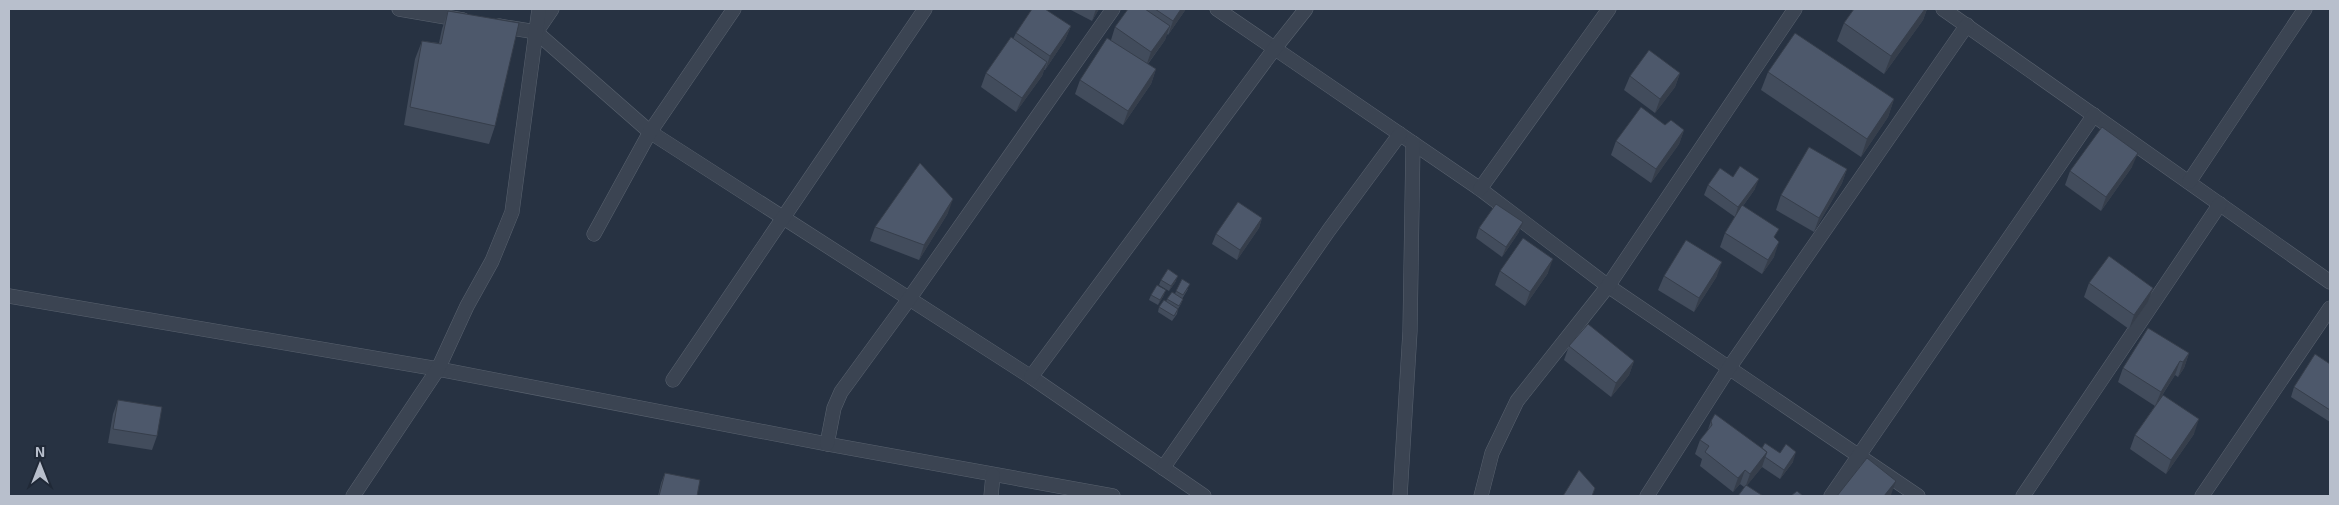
<svg xmlns="http://www.w3.org/2000/svg" width="2339" height="505" font-family="'Exo 2',sans-serif">
	<style>
		.lines { fill: none; stroke-linecap: round; stroke-linejoin: round }
		.minor-casing { stroke: #59626f; stroke-width: 15 }
		.minor { stroke: #3b4452; stroke-width: 14 }
		.wall { fill: #424c5c }
		.shaded-wall { fill: #363e4b }
		.building { fill: #4d586b; stroke: #363e4b }
	</style>
	<rect width="100%" height="100%" fill="#273242"/>
	<g class="lines">
		<g class="minor-casing">
			<g id="minor">
				<polyline points="399,9 463,20"/>
				<polyline points="1217,9 1480,189 1608,286 1918,496"/>
				<polyline points="1943,9 2330,282"/>
				<polyline points="499,26 536,32 650,132 1031,377 1204,496"/>
				<polyline points="537,31 552,9"/>
				<polyline points="2189,182 2305,9"/>
				<polyline points="1480,189 1609,9"/>
				<polyline points="594,234 650,132 734,9"/>
				<polyline points="9,296 438,369 827,444 1113,496"/>
				<polyline points="1031,377 1275,48 1306,9"/>
				<polyline points="673,380 925,9"/>
				<polyline points="827,444 834,408 841,392 909,299 1113,9"/>
				<polyline points="1163,468 1329,230 1400,134"/>
				<polyline points="353,496 438,369 467,306 492,261 512,212 539,9"/>
				<polyline points="991,496 993,475"/>
				<polyline points="1400,496 1410,331 1413,143"/>
				<polyline points="1481,496 1492,453 1517,401 1608,286 1795,9"/>
				<polyline points="1647,496 1729,368 1967,25"/>
				<polyline points="1831,496 2094,115"/>
				<polyline points="2023,496 2220,204"/>
				<polyline points="2202,496 2330,308"/>
			</g>
		</g>
		<use href="#minor" class="minor"/>
	</g>
	<g class="wall">
		<polygon points="1069,9 1099,9 1092,21"/>
		<polygon points="1128,9 1186,9 1168,35 1167,34 1165,40 1148,64 1156,69 1151,84 1123,125 1075,94 1080,80 1111,40 1115,27"/>
		<polygon points="1854,9 1927,9 1923,20 1884,74 1837,41 1844,23"/>
		<polygon points="448,11 495,126 489,144 404,125 415,59 422,41 439,43 442,29"/>
		<polygon points="1071,26 1065,40 1045,70 1044,70 1042,76 1016,112 981,87 986,73 1013,39 1016,33"/>
		<polygon points="1768,72 1894,99 1888,117 1861,157 1761,90"/>
		<polygon points="1680,73 1675,87 1655,113 1624,90 1630,76"/>
		<polygon points="1665,125 1684,130 1679,144 1651,183 1611,155 1616,141"/>
		<polygon points="2132,167 2101,211 2065,185 2070,171"/>
		<polygon points="1847,169 1842,183 1814,232 1776,210 1781,195"/>
		<polygon points="1733,177 1755,189 1743,206 1776,239 1774,257 1762,274 1720,247 1725,233 1735,217 1704,195 1708,185"/>
		<polygon points="948,213 919,260 870,241 875,227"/>
		<polygon points="1262,218 1259,228 1237,260 1212,244 1216,234"/>
		<polygon points="1479,228 1519,232 1502,257 1476,238"/>
		<polygon points="1500,271 1548,273 1525,306 1495,285"/>
		<polygon points="1664,276 1717,276 1694,312 1658,290"/>
		<polygon points="1161,280 1176,281 1169,291 1159,285"/>
		<polygon points="2089,283 2153,288 2148,302 2129,329 2084,297"/>
		<polygon points="1188,289 1182,299 1183,299 1181,304 1178,309 1177,314 1172,321 1158,312 1159,307 1166,302 1167,299 1175,294 1176,291"/>
		<polygon points="1151,295 1164,295 1158,305 1149,300"/>
		<polygon points="1569,346 1634,361 1629,375 1611,397 1564,360"/>
		<polygon points="2189,353 2184,368 2178,377 2175,375 2158,402 2194,434 2166,474 2130,449 2135,435 2155,406 2118,382 2123,368"/>
		<polygon points="2330,364 2330,422 2291,397 2294,387"/>
		<polygon points="118,400 157,436 152,450 108,443 113,414"/>
		<polygon points="1711,421 1762,448 1793,462 1780,479 1762,467 1747,485 1744,487 1740,484 1733,492 1700,466 1702,459 1695,454 1700,440 1707,432"/>
		<polygon points="665,473 697,496 658,496 661,483"/>
	</g>
	<g class="shaded-wall">
		<polygon points="1096,9 1099,9 1092,21"/>
		<polygon points="1181,9 1186,9 1168,35 1173,21"/>
		<polygon points="1925,9 1927,9 1923,20 1884,74 1891,56"/>
		<polygon points="1071,26 1065,40 1045,70 1050,56"/>
		<polygon points="1170,26 1165,40 1146,66 1151,52"/>
		<polygon points="1047,62 1042,76 1016,112 1022,98"/>
		<polygon points="1156,69 1151,84 1123,125 1128,111"/>
		<polygon points="1680,73 1675,87 1655,113 1660,99"/>
		<polygon points="1894,99 1888,117 1861,157 1867,139"/>
		<polygon points="1684,130 1679,144 1651,183 1656,169"/>
		<polygon points="2138,153 2132,167 2101,211 2106,197"/>
		<polygon points="1847,169 1842,183 1814,232 1819,218"/>
		<polygon points="1759,179 1755,189 1735,217 1738,207"/>
		<polygon points="953,199 948,213 919,260 924,245"/>
		<polygon points="1262,218 1259,228 1237,260 1240,250"/>
		<polygon points="1523,222 1519,232 1502,257 1506,247"/>
		<polygon points="1779,242 1774,257 1762,274 1768,260"/>
		<polygon points="1553,259 1548,273 1525,306 1530,292"/>
		<polygon points="1722,262 1717,276 1694,312 1699,298"/>
		<polygon points="1178,276 1176,281 1169,291 1171,286"/>
		<polygon points="2153,288 2148,302 2129,329 2134,315"/>
		<polygon points="1166,290 1164,295 1158,305 1160,300"/>
		<polygon points="2189,353 2184,368 2178,377 2183,362"/>
		<polygon points="1634,361 1629,375 1611,397 1616,383"/>
		<polygon points="2180,361 2175,375 2155,406 2161,392"/>
		<polygon points="2199,419 2194,434 2166,474 2171,460"/>
		<polygon points="1767,452 1762,467 1745,488 1750,474"/>
		<polygon points="1796,452 1793,462 1780,479 1784,470"/>
		<polygon points="1745,470 1740,484 1733,492 1738,478"/>
		<polygon points="1896,481 1891,495 1890,496 1884,496"/>
	</g>
	<g class="building">
		<polygon points="1032,9 1045,9 1071,26 1050,56 1016,33"/>
		<polygon points="1128,9 1145,9 1170,26 1151,52 1115,27"/>
		<polygon points="1155,9 1181,9 1173,21"/>
		<polygon points="1854,9 1925,9 1891,56 1844,23"/>
		<polygon points="448,11 519,23 495,126 410,107 422,41 441,44"/>
		<polygon points="1795,33 1894,99 1867,139 1768,72"/>
		<polygon points="1011,37 1047,62 1022,98 986,73"/>
		<polygon points="1107,38 1156,69 1128,111 1080,80"/>
		<polygon points="1649,50 1680,73 1660,99 1630,76"/>
		<polygon points="1641,107 1665,125 1671,120 1684,130 1656,169 1616,141"/>
		<polygon points="2102,127 2138,153 2106,197 2070,171"/>
		<polygon points="1809,147 1847,169 1819,218 1781,195"/>
		<polygon points="920,163 953,199 924,245 875,227"/>
		<polygon points="1740,166 1759,179 1738,207 1708,185 1720,168 1733,177"/>
		<polygon points="1238,202 1262,218 1240,250 1216,234"/>
		<polygon points="1496,204 1523,222 1506,247 1479,228"/>
		<polygon points="1742,205 1779,229 1774,237 1779,242 1768,260 1725,233"/>
		<polygon points="1523,238 1553,259 1530,292 1500,271"/>
		<polygon points="1686,240 1722,262 1699,298 1664,276"/>
		<polygon points="2109,256 2153,288 2134,315 2089,283"/>
		<polygon points="1168,269 1178,276 1171,286 1161,280"/>
		<polygon points="1182,279 1190,284 1183,295 1176,291"/>
		<polygon points="1157,285 1166,290 1160,300 1151,295"/>
		<polygon points="1172,292 1183,299 1179,306 1167,299"/>
		<polygon points="1164,300 1178,309 1174,316 1159,307"/>
		<polygon points="1588,324 1634,361 1616,383 1569,346"/>
		<polygon points="2148,328 2189,353 2183,362 2180,361 2161,392 2123,368"/>
		<polygon points="2315,354 2330,364 2330,410 2294,387"/>
		<polygon points="2163,395 2199,419 2171,460 2135,435"/>
		<polygon points="118,400 162,407 157,436 113,429"/>
		<polygon points="1715,414 1767,452 1750,474 1745,470 1738,478 1705,452 1709,446 1700,440 1712,425 1711,421"/>
		<polygon points="1765,443 1780,453 1786,444 1796,452 1784,470 1765,457 1767,452 1762,448"/>
		<polygon points="1867,458 1896,481 1884,496 1837,496"/>
		<polygon points="1579,470 1595,488 1592,496 1563,496"/>
		<polygon points="665,473 700,480 697,496 659,496"/>
		<polygon points="1746,485 1763,496 1738,496"/>
		<polygon points="1797,491 1803,496 1791,496"/>
	</g>
	<rect width="2339" height="505" fill="none" stroke="#b8bfcc" stroke-width="20"/>
	<g transform="translate(40 465)" stroke="#202937" stroke-width="4" paint-order="stroke">
	<path d="M0-4L9 19L0 12L-9 19Z" fill="#b8bfcc"/>
	<text y="-8" font-size="14" font-weight="bold" text-anchor="middle" fill="#b8bfcc">N</text>
	</g>
</svg>
